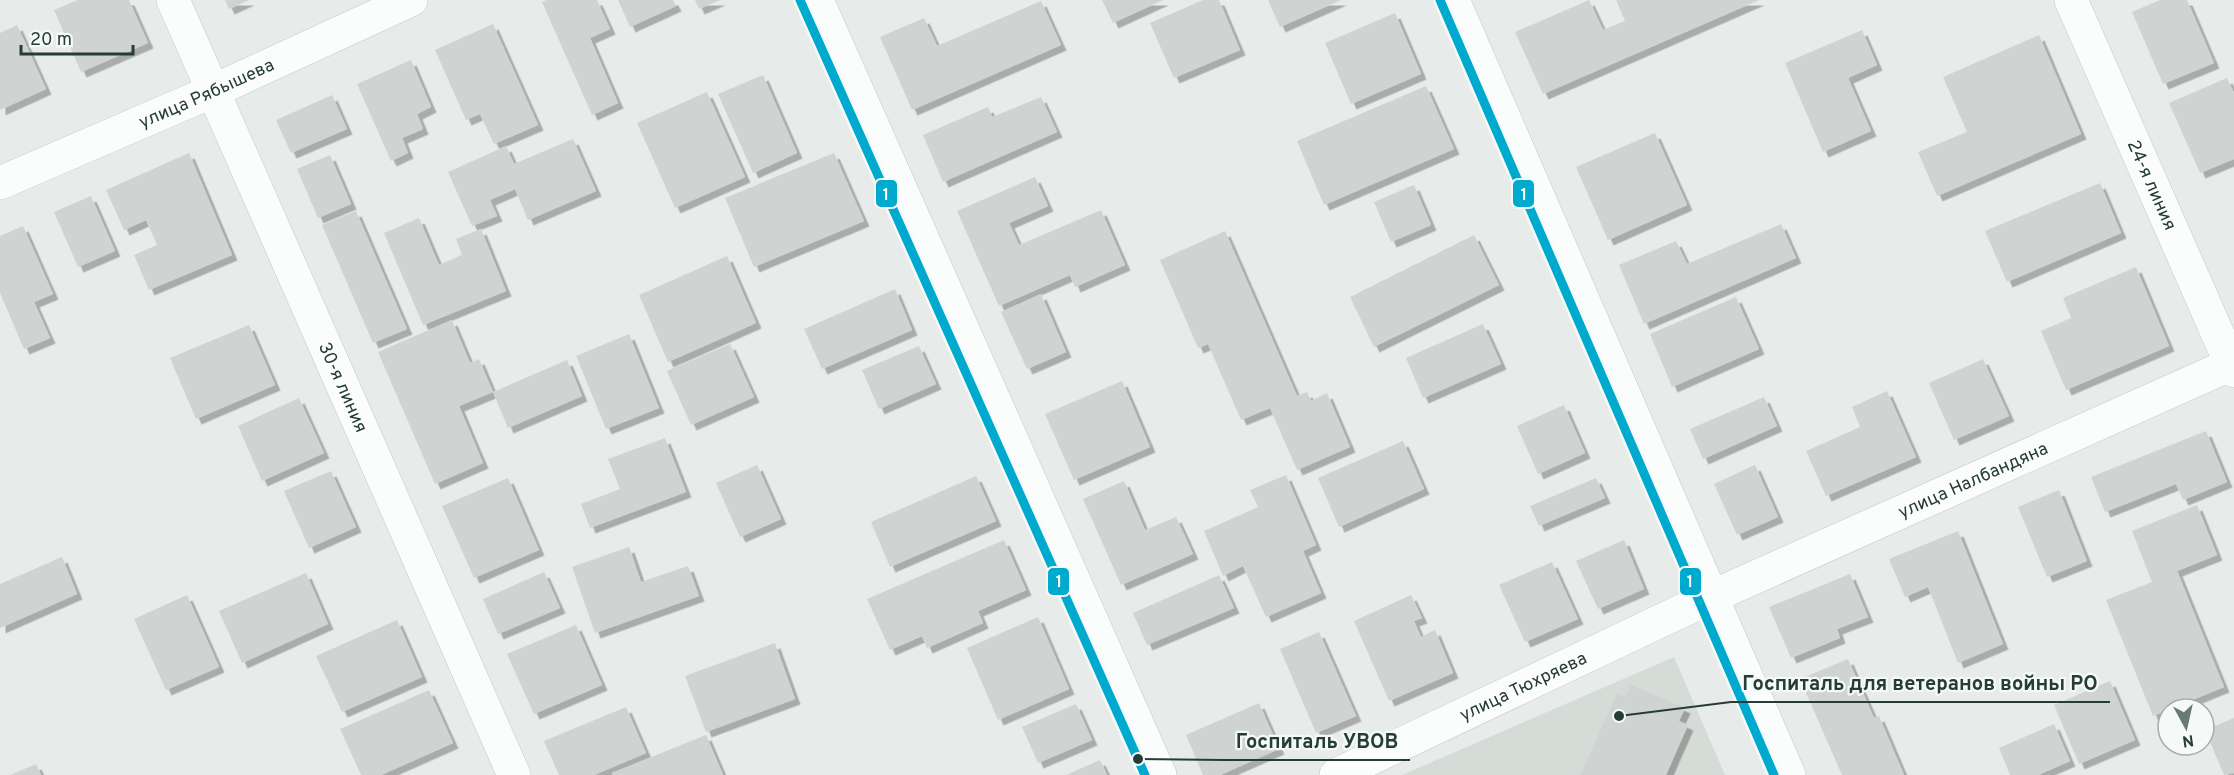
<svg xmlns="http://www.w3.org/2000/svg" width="2234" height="775" font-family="Overpass,sans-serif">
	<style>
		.built { fill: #d5dcd8 }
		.building { fill: #cfd4d2; filter: url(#shadow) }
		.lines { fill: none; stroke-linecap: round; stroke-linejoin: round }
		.street-casing { stroke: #c4c8c6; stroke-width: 34 }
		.secondary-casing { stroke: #c3c9c6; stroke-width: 34 }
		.street { stroke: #fbfcfc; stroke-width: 33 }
		.secondary { stroke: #fbfcfc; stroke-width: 33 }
		.tram-1-casing { stroke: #f5f9f7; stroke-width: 14 }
		.tram-1 { stroke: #00a9ce; stroke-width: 9 }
		.labels { text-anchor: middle; stroke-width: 4.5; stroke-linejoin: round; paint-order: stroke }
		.street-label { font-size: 18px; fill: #253d35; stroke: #f5f9f7 }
		.leader { fill: none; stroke: #253d35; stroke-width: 2 }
		.callout-dot { fill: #253d35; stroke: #f5f9f7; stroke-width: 2 }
		.callout-label { font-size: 20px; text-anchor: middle; font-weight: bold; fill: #253d35; stroke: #f5f9f7; stroke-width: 4.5; stroke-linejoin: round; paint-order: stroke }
		.line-badge { stroke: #f5f9f7; stroke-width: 2 }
		.badge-label { font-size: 16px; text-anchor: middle; font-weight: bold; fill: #fff }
	</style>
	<defs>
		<filter id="shadow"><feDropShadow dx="5.5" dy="5.5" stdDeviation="0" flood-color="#0004"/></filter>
	</defs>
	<rect width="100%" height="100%" fill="#e7ebe9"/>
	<polygon class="built" points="1674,657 1725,775 1402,775"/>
	<g class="building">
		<polygon points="78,0 129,0 148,43 81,72 54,10"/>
		<polygon points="225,0 249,0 229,9"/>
		<polygon points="547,0 597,0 610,29 590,38 618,103 592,115 542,2"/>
		<polygon points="618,0 673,0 676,6 630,27"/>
		<polygon points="695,0 720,0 699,9"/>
		<polygon points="1102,0 1163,0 1113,23"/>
		<polygon points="1203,0 1219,0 1240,50 1174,78 1150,23"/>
		<polygon points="1268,0 1341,0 1280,27"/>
		<polygon points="1589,0 1603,30 1625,21 1616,0 1759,0 1543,94 1515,32"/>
		<polygon points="2160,0 2187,0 2214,63 2163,84 2132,12"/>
		<polygon points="1041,1 1061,45 912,110 880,37 924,18 937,46"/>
		<polygon points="1395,13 1421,74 1351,104 1325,43"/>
		<polygon points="493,24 538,125 494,144 480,114 466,120 435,50"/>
		<polygon points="17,25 46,89 0,110 0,33"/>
		<polygon points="1862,30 1877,65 1848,78 1871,131 1823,152 1785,63"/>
		<polygon points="2039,35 2081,134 1937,196 1918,152 1967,132 1943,77"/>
		<polygon points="411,60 431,107 417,114 423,129 402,138 408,153 391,161 357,84"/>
		<polygon points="763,75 797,153 753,173 718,94"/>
		<polygon points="2227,78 2234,93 2234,159 2200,173 2169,103"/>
		<polygon points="1426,86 1454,149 1324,205 1297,141"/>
		<polygon points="707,92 745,177 675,208 637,123"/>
		<polygon points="332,95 347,129 291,153 276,120"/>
		<polygon points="1041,97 1057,132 943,182 923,135 988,107 992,117"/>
		<polygon points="1655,133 1687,205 1608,240 1576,167"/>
		<polygon points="573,139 596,191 528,220 515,189 490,200 497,216 472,226 448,172 506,146 514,164"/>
		<polygon points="189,153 232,255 149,290 134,255 157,245 146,220 124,230 106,190"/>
		<polygon points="834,153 864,221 754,267 725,198"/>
		<polygon points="330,155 351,204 318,218 297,169"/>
		<polygon points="1035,177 1048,206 1009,223 1019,245 1101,210 1125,265 1075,287 1070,275 999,306 957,211"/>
		<polygon points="2100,183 2121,233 2007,282 1985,231"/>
		<polygon points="1414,185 1431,225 1391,242 1374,202"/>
		<polygon points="91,196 115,251 78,267 54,212"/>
		<polygon points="356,211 407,329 373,343 322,225"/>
		<polygon points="419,218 439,265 462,255 456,239 481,229 506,291 423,325 384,233"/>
		<polygon points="1781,224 1796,258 1644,324 1619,265 1676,241 1687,264"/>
		<polygon points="23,226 53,294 34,302 50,338 24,349 0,293 0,236"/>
		<polygon points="1225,231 1297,396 1307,392 1311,401 1327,393 1350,447 1297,470 1270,408 1241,420 1208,344 1198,348 1160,260"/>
		<polygon points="1474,235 1499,285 1374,347 1350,297"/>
		<polygon points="727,256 756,323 668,362 639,295"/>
		<polygon points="2136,267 2169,346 2066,390 2041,331 2071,318 2063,298"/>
		<polygon points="895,289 912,330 822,369 804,329"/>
		<polygon points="1041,294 1066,352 1027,369 1001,312"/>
		<polygon points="1736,297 1759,349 1672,387 1650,334"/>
		<polygon points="452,320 470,363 479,359 493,392 459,406 483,463 435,484 378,352"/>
		<polygon points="1483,324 1501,364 1423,398 1406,358"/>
		<polygon points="249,325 275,385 196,419 170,358"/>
		<polygon points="629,334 659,408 606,429 576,356"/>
		<polygon points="730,344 754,397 691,425 667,371"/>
		<polygon points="919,346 936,384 879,409 862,370"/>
		<polygon points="1983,359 2009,416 1954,440 1929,383"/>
		<polygon points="567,360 582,396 508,428 493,392"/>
		<polygon points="1122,381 1150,447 1074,480 1045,414"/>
		<polygon points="1887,391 1916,457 1826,496 1806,451 1860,427 1852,407"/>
		<polygon points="1764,397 1777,426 1703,459 1690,429"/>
		<polygon points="299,398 324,453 262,481 238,426"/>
		<polygon points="1564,405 1585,453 1538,474 1517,426"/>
		<polygon points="2206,431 2227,482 2183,500 2176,484 2105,512 2091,477"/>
		<polygon points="665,438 686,492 590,528 581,504 620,489 608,459"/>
		<polygon points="1403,441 1424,489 1339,527 1318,478"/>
		<polygon points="757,465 781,519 740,537 716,483"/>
		<polygon points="1755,465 1778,517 1737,535 1714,484"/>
		<polygon points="331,471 356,527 309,548 284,491"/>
		<polygon points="1286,475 1316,545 1303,551 1321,593 1266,617 1243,566 1223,576 1204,531 1258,507 1250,490"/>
		<polygon points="976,476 996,521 890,567 871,522"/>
		<polygon points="508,478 539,550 474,578 442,506"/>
		<polygon points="1596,478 1605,498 1539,526 1530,506"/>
		<polygon points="1124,481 1145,530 1176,517 1193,554 1121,585 1083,499"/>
		<polygon points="2059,490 2087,561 2047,577 2018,507"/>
		<polygon points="2197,505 2217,555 2177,571 2224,687 2153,716 2106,600 2152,582 2132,531"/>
		<polygon points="1958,531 2003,644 1958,663 1928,587 1905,597 1889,559"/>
		<polygon points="1004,540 1026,590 978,611 983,623 927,648 922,636 890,650 867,599"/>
		<polygon points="1624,540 1644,589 1598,609 1576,561"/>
		<polygon points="629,547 641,582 688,566 699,596 595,633 572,567"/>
		<polygon points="62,557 77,594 0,628 0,584"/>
		<polygon points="1552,562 1578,619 1525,642 1499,585"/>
		<polygon points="544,572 560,608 498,634 483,599"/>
		<polygon points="306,573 328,624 242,663 219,611"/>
		<polygon points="1850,574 1868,617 1837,629 1840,638 1791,658 1769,607"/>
		<polygon points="1219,575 1234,608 1147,645 1133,613"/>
		<polygon points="187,595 219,667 166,690 134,619"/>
		<polygon points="1411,595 1422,618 1414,621 1421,637 1435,630 1453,673 1389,701 1354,621"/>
		<polygon points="1038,617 1069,689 998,720 967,648"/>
		<polygon points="397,620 422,677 342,712 316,656"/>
		<polygon points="576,625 602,685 534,714 507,654"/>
		<polygon points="1319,632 1356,716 1316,733 1280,649"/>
		<polygon points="775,643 795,699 706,732 685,676"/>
		<polygon points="1848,659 1874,718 1879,716 1904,775 1842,775 1800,679"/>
		<polygon points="2110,681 2135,740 2079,764 2054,705"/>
		<polygon points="1631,685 1685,708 1679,721 1688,725 1666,775 1580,775 1617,694 1625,697"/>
		<polygon points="429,690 453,743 381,775 361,775 340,729"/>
		<polygon points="1259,703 1279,749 1220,775 1203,775 1186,735"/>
		<polygon points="1076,704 1092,740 1038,763 1022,727"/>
		<polygon points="626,707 646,753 594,775 559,775 544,741"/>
		<polygon points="2234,718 2234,773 2224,775 2205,730"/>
		<polygon points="2054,724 2070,761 2038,775 2010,775 1999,748"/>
		<polygon points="706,735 723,775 613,775 612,773"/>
		<polygon points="1100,760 1107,775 1066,775"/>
		<polygon points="36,764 41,775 10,775"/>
	</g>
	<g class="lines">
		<g class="street-casing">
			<g id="street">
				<path id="s1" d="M2071 0 2234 371"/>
			</g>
		</g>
		<g class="secondary-casing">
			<g id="secondary">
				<path id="s2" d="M173 0 514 775"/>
				<polyline points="817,0 1160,775"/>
				<polyline points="1453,0 1789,775"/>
				<path id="s3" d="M0 183 213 91 411 0"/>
				<path id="s4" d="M1336 775 1711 597 2234 363"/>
			</g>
		</g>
		<use href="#street" class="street"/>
		<use href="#secondary" class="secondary"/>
		<g class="tram-1-casing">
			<g id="tram-1">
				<polyline points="800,0 1145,775"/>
				<polyline points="1440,0 1774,775"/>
			</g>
		</g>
		<use href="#tram-1" class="tram-1"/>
	</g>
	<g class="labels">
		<g class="street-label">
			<text dy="6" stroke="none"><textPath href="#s3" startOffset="225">улица Рябышева</textPath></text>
			<text dy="6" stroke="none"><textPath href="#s1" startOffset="202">24-я линия</textPath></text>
			<text dy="6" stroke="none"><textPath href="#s2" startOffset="423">30-я линия</textPath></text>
			<text dy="6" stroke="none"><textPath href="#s4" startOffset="702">улица Налбандяна</textPath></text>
			<text dy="6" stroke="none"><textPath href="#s4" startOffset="207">улица Тюхряева</textPath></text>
		</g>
	</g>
	<path class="leader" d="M1619 716L1731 702H2110M1138 759L1224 760H1410"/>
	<g class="callout-dot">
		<circle cx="1619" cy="716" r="6"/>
		<circle cx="1138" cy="759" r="6"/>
	</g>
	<g class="callout-label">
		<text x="1920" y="690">Госпиталь для ветеранов войны РО</text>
		<text x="1317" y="748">Госпиталь УВОВ</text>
	</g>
	<g class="line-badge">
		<rect x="875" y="179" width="23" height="29" rx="6" fill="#00a9ce"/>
		<rect x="1512" y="179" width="23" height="29" rx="6" fill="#00a9ce"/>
		<rect x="1047" y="567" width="23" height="29" rx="6" fill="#00a9ce"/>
		<rect x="1679" y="567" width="23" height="29" rx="6" fill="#00a9ce"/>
	</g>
	<g class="badge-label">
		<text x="886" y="200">1</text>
		<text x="1524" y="200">1</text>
		<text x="1059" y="587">1</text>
		<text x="1690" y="587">1</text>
	</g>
	<g transform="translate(2186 727) rotate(172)"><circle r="28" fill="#f5f9f7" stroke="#a2aea9" stroke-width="1.5"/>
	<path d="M0-4.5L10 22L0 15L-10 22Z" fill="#697a74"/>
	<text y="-9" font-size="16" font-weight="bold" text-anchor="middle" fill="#253d35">N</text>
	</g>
	<path d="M21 45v9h112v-9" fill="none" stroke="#253d35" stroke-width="3"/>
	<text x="30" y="45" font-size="18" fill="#253d35" stroke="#f5f9f7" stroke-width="4.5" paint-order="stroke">20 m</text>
</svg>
